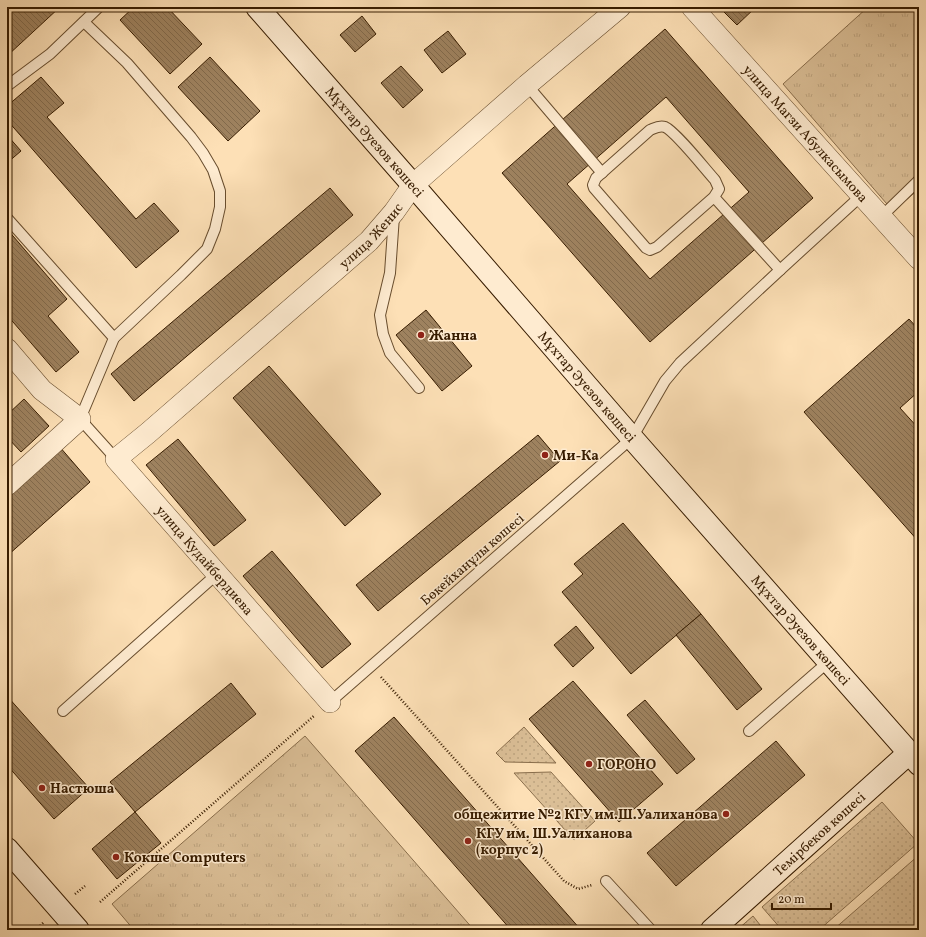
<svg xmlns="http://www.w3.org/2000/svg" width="926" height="937" font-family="Vollkorn,serif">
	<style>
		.grass { fill: url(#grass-dots); stroke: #896e4c }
		.park { fill: url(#park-tufts); stroke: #896e4c }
		.building { fill: url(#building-back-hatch); stroke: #371c00; fill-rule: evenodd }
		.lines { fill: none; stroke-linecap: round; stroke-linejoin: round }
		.lane-casing { stroke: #684d2e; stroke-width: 12 }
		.street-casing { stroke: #684d2e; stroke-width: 22 }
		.secondary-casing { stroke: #371c00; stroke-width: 24 }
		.path { stroke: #371c00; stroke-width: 2.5; stroke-dasharray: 1 2; stroke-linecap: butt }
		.lane { stroke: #feebd0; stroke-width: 10 }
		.street { stroke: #feebd0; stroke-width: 21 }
		.secondary { stroke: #feebd0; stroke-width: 22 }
		.poi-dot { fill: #8f2418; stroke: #feebd0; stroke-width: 1.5 }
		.labels { text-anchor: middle; stroke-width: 3; stroke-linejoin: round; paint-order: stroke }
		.street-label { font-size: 14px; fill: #371c00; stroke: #feebd0 }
		.poi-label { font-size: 14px; font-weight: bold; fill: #371c00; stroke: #feebd0; text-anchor: start }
	</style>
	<defs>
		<pattern id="grass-dots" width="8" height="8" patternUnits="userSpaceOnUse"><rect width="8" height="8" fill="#dbbf97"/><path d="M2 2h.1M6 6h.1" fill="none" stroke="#bda480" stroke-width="1.8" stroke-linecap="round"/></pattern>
		<pattern id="park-tufts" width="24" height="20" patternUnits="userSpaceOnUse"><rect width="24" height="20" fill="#dbbf97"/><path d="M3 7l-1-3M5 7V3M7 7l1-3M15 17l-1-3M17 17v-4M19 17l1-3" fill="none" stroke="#bda480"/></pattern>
		<pattern id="building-back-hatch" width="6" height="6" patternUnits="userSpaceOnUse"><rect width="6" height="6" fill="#9e825f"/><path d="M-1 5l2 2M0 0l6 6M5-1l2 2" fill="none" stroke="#826a4c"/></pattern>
	</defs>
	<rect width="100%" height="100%" fill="#fde0b6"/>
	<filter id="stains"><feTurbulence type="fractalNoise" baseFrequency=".005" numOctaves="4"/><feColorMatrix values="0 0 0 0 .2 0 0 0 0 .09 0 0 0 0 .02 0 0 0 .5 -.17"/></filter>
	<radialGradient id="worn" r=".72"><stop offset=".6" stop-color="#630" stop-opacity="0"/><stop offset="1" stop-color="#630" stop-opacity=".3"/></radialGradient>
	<g class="grass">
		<polygon points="524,727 556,763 505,762 496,753"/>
		<polygon points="551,772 595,821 574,840 514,773"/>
		<polygon points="882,802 918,843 819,930 782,930 762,907"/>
		<polygon points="919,855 919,930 833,930"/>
		<polygon points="753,916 764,930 737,930"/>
	</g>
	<g class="park">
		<polygon points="868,7 919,7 919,189 893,211 783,84"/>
		<polygon points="305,736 474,930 134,930 112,904"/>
	</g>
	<g class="building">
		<polygon points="7,7 60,7 7,56"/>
		<polygon points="134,7 167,7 202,44 170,74 120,20"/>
		<polygon points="436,7 445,7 441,12"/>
		<polygon points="719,7 756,7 737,25"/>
		<polygon points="362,16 376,34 355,52 340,35"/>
		<path d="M665 29 813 198 650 342 502 173ZM666 97 749 192 650 279 567 184Z"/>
		<polygon points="448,31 466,54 442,73 424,50"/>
		<polygon points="210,57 260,111 228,141 178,87"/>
		<polygon points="401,66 423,90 403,108 381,83"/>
		<polygon points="41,77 64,103 47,117 136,219 154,203 179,231 136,268 7,120 7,106"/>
		<polygon points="7,135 21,151 7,163"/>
		<polygon points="330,188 353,215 134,401 111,374"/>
		<polygon points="7,229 67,299 48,316 79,352 56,372 7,315"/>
		<polygon points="426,310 472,366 442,391 396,335"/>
		<polygon points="909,319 919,330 919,391 900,408 919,429 919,542 804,412"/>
		<polygon points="269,366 381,494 345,526 233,398"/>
		<polygon points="24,399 49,426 21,452 7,437 7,415"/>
		<polygon points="538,435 560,461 378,611 356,585"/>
		<polygon points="178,439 246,520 214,546 146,465"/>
		<polygon points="59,446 90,482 7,556 7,492"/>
		<polygon points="623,523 701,614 631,674 562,592 583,574 574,564"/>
		<polygon points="272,551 351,644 322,668 243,576"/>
		<polygon points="701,614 762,689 737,710 676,635"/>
		<polygon points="576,626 594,648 573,667 554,645"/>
		<polygon points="573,681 663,784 619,822 529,719"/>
		<polygon points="231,683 256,714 135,812 110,782"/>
		<polygon points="7,696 89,788 54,819 7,765"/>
		<polygon points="645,700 695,759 677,774 627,715"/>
		<polygon points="394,717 581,930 511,930 355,751"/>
		<polygon points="776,741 805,775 676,886 647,853"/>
		<polygon points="135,812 161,843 117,879 92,849"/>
	</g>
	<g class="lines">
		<g class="lane-casing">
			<g id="lane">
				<polyline points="84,22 127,63 191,137 203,153 213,170 220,191 220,207 215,229 207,249 181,275 114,338"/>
				<polyline points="527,85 602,173"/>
				<polyline points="7,86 50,54 99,7"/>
				<polyline points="394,216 390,273 380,315 383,334 390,353 419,388"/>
				<polyline points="881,217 919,180"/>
				<polyline points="7,218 114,338 80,419 116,459"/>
				<polyline points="780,270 862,195"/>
				<path d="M330 702 632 438 665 381 680 363 780 270 714 197 657 247 650 250 646 248 594 188 593 185 596 178 650 130C655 128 659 125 665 127 676 132 705 169 715 180L719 189 714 197"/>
				<polyline points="63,711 217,574"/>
				<polyline points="749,731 828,662"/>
				<polyline points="606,881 651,930"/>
			</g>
		</g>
		<g class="street-casing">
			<g id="street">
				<path id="s1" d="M692 7 919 259"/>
				<polyline points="7,349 42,390 80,419 7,485"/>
				<path id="s2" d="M330 702 116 459 148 433 369 241 394 212 413 185 527 85 620 7"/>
			</g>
		</g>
		<g class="secondary-casing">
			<g id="secondary">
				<path id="s3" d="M257 7 413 185 632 438 919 764"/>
				<polyline points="7,849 78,930"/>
				<path id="s4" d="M712 930 909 753"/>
			</g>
		</g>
		<g class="path">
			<polyline points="381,677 564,881 578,889 592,885"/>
			<polyline points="75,894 85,886"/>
			<polyline points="100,902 315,715"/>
			<polyline points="36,930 44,922"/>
		</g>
		<use href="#lane" class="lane"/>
		<use href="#street" class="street"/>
		<use href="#secondary" class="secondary"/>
	</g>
	<g class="poi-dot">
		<circle cx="421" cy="335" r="4"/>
		<circle cx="545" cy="455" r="4"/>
		<circle cx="589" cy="764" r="4"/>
		<circle cx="42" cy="788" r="4"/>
		<circle cx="726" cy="814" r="4"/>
		<circle cx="468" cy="841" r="4"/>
		<circle cx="116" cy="857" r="4"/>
	</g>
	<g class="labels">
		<g class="street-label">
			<text dy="5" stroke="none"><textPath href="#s1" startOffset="170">улица Магзи Абулкасымова</textPath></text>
			<text dy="5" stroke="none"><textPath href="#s3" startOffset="179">Мұхтар Әуезов көшесі</textPath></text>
			<text dy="5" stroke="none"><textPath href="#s2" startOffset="663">улица Женис</textPath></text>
			<text dy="5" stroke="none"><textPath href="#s3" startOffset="503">Мұхтар Әуезов көшесі</textPath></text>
			<text transform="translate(472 559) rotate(-41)" y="5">Бөкейханұлы көшесі</text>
			<text transform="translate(205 560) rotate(49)" y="5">улица Кудайбердиева</text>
			<text dy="5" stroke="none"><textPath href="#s3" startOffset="827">Мұхтар Әуезов көшесі</textPath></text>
			<text dy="5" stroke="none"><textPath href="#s4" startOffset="144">Темірбеков көшесі</textPath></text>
		</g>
		<g class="poi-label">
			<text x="429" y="340">Жанна</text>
			<text x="553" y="460">Ми-Ка</text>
			<text x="597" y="769">ГОРОНО</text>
			<text x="50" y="793">Настюша</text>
			<text x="718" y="819" text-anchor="end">общежитие №2 КГУ им.Ш.Уалиханова</text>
			<text x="476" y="838">КГУ им. Ш.Уалиханова<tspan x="476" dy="16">(корпус 2)</tspan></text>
			<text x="124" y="862">Кокше Computers</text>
		</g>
	</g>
	<rect width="926" height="937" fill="none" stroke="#fde0b6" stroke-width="24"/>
	<rect x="8" y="8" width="910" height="921" fill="none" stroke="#371c00" stroke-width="2"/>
	<rect x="12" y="12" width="902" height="913" fill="none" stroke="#371c00"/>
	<path d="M772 903v6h59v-6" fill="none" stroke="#371c00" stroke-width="2"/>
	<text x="778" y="903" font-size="12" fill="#371c00" stroke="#feebd0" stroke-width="3" paint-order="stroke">20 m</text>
	<rect width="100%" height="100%" filter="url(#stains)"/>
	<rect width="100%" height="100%" fill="url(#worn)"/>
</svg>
